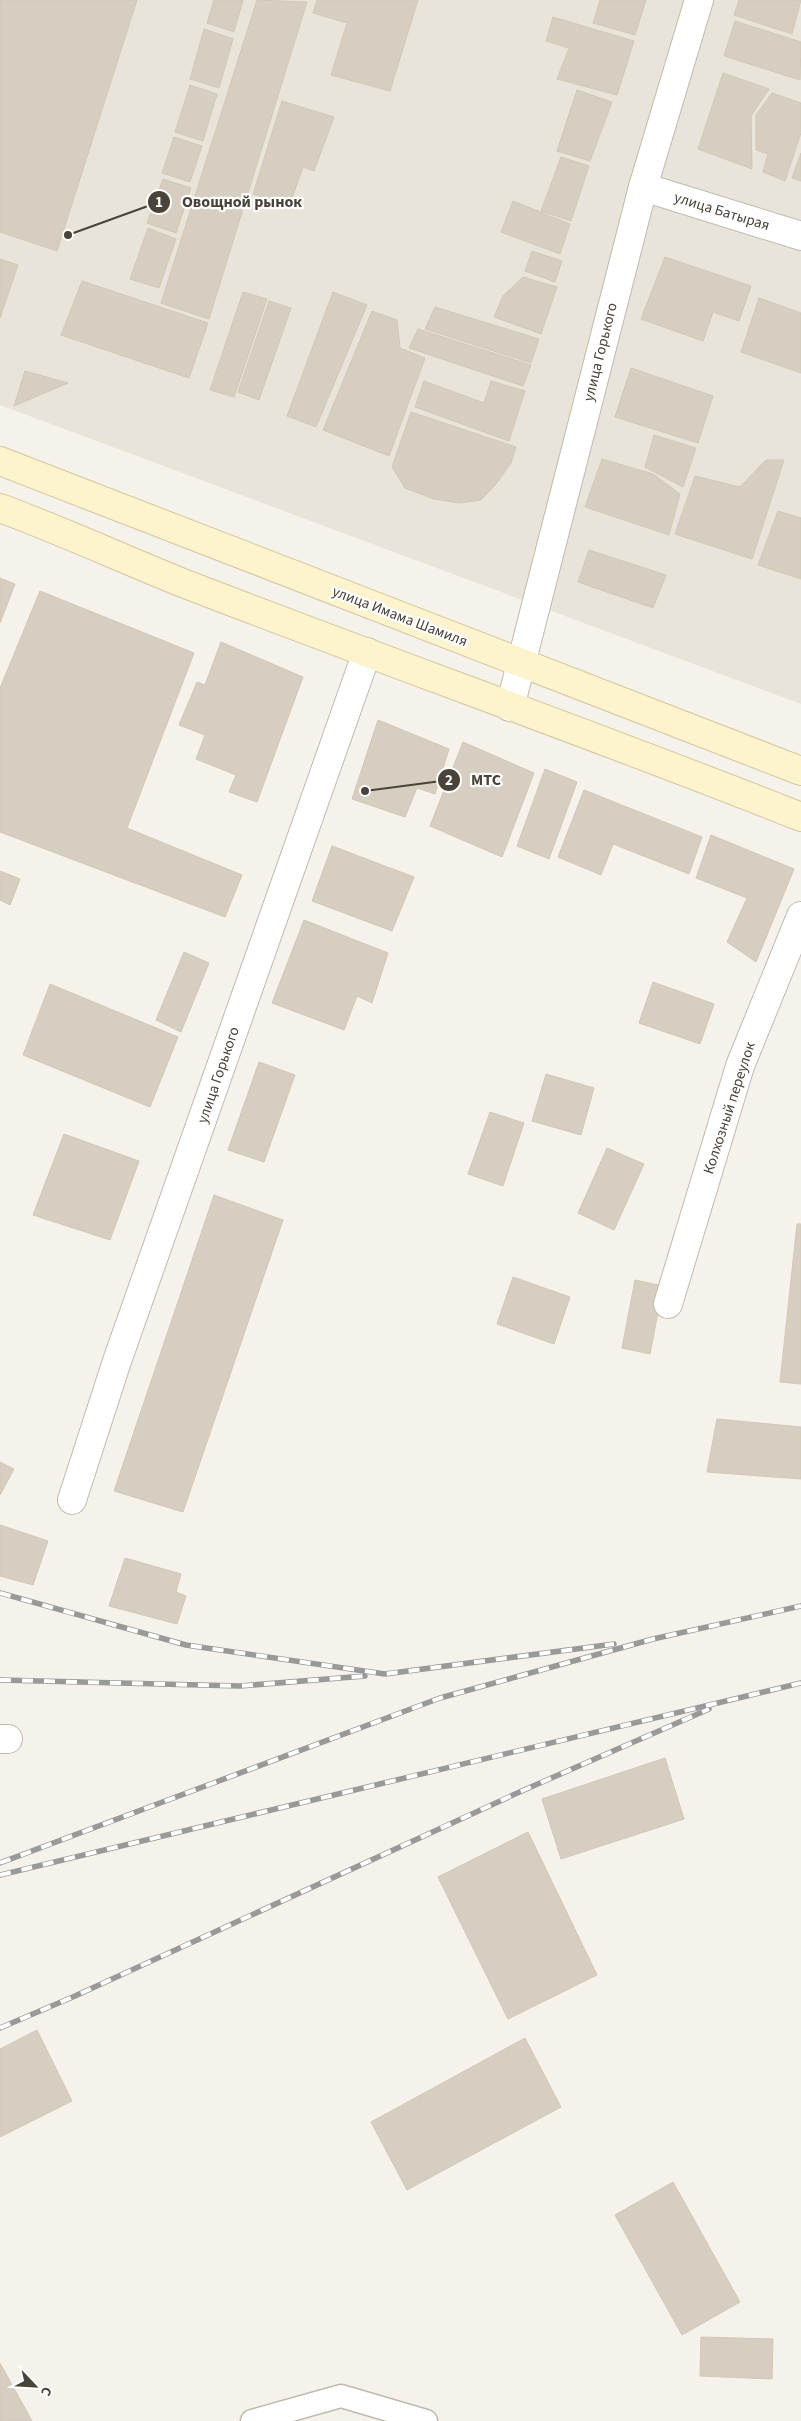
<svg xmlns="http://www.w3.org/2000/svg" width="801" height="2421" font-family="'Source Sans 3',sans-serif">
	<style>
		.residential { fill: #e9e4d9 }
		.building { fill: #d6cfc1; stroke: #d1c7b4 }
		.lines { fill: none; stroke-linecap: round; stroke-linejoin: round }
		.service-casing { stroke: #c0baae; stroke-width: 25 }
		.minor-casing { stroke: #c0baae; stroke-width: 30 }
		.secondary-casing { stroke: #d3c79c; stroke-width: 30 }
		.service { stroke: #fff; stroke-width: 22 }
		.minor { stroke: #fff; stroke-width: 28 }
		.secondary { stroke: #fdf3cd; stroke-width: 28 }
		.rail-casing { stroke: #999; stroke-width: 5.5 }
		.rail { stroke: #fff; stroke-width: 4; stroke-dasharray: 11; stroke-linecap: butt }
		.labels { text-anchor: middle; stroke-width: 4.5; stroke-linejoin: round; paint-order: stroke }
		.street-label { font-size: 15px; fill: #494339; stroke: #fff }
		.leader { fill: none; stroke: #494339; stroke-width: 2 }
		.callout-dot { fill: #494339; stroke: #fff; stroke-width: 2 }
		.mark-label { font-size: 15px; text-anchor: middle; font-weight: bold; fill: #fff }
		.callout-label { font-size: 16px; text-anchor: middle; font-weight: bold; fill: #494339; stroke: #fff; stroke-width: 4.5; stroke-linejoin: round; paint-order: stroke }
	</style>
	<rect width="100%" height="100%" fill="#f5f2eb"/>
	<polygon class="residential" points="0,0 801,0 801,704 0,405"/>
	<g class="building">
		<polygon points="0,0 137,0 57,251 0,232"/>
		<polygon points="214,0 243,0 234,32 207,23"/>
		<polygon points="257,0 307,2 209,319 161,303"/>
		<polygon points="317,0 418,0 390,91 331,75 347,23 313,13"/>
		<polygon points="600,0 646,0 635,35 593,23"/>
		<polygon points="739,0 801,0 792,34 734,15"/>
		<polygon points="553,17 634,41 617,95 557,79 569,48 546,41"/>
		<polygon points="735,21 801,42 800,80 724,56"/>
		<polygon points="204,29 233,39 219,88 190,79"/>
		<polygon points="723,73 769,89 751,116 752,169 698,149"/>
		<polygon points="190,85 217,94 203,141 175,132"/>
		<polygon points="577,90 612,102 590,161 557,151"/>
		<polygon points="772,93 801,103 801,133 785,181 763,172 768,154 756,150 756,115"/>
		<polygon points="282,101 334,117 314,171 303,167 289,207 253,194"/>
		<polygon points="174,137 202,146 190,182 162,173"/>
		<polygon points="801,153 801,181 792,178"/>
		<polygon points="561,157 589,166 571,221 541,211"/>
		<polygon points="163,179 191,188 176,233 147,223"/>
		<polygon points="513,201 570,224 560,254 501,232"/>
		<polygon points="148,228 176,239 159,288 130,279"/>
		<polygon points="532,251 562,261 555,282 525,271"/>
		<polygon points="665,257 751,286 739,321 713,312 703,341 641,319"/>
		<polygon points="0,259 18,265 0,318"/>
		<polygon points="523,277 557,287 541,334 494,317 503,296"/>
		<polygon points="82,281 208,323 189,378 61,335"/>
		<polygon points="243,292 267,299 234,397 210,390"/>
		<polygon points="333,292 367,305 316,427 287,416"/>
		<polygon points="759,298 801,313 801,373 741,352"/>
		<polygon points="269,301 291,308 259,400 238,392"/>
		<polygon points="435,307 539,339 531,363 425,329"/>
		<polygon points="372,311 397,320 400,348 425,358 389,456 323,430"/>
		<polygon points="418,329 531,365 523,386 409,348"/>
		<polygon points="631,368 713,396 698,443 615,417"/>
		<polygon points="25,371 68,383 14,406"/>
		<polygon points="424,381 484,403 491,381 525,391 509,441 415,407"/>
		<polygon points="411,412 516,447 511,463 496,484 481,500 459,503 434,499 405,488 392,467"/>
		<polygon points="654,435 696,448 683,487 645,467"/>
		<polygon points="602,459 653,474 680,494 669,535 585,507"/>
		<polygon points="766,460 784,460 752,559 675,534 695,476 740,487"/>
		<polygon points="778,511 801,518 801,579 758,565"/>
		<polygon points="589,550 666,575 653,608 578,582"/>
		<polygon points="0,578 15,584 0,623"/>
		<polygon points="40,591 194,653 127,828 242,875 225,917 0,832 0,688"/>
		<polygon points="221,642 303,677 257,802 229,792 236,775 196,759 205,735 179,725 197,682 205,685"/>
		<polygon points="378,720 449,749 435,794 417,788 405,817 352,799"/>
		<polygon points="463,742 534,773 502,857 430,826"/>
		<polygon points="545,769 577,782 549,859 517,846"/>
		<polygon points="584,790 702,837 689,874 613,844 601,875 558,857"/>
		<polygon points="711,835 794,869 756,962 727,942 747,898 696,878"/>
		<polygon points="332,846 414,877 392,931 312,901"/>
		<polygon points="0,871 20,879 10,905 0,900"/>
		<polygon points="304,920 388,953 372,1003 357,996 344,1030 272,1003"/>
		<polygon points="184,952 209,963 181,1032 156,1020"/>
		<polygon points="653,982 714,1004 700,1044 639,1023"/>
		<polygon points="50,984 178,1037 150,1107 23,1055"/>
		<polygon points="259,1062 295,1075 264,1162 228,1150"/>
		<polygon points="546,1074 594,1088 581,1135 532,1121"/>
		<polygon points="490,1112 524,1123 503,1186 468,1174"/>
		<polygon points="64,1134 139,1161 110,1240 33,1215"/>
		<polygon points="607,1148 644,1164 614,1230 578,1213"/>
		<polygon points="214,1195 283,1220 183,1512 114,1491"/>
		<polygon points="797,1224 801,1224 801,1384 780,1382"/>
		<polygon points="513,1277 570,1297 554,1344 497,1324"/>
		<polygon points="635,1280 663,1286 650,1354 622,1348"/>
		<polygon points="717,1419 801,1427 801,1479 707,1472"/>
		<polygon points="0,1462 14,1469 0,1495"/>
		<polygon points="0,1525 48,1541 33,1585 0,1576"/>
		<polygon points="125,1558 181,1574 176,1592 186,1596 177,1624 109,1606"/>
		<polygon points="665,1758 684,1819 561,1859 542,1799"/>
		<polygon points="528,1832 597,1975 508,2019 438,1877"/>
		<polygon points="37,2030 72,2101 0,2137 0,2049"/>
		<polygon points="525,2038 561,2107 407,2190 371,2122"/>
		<polygon points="673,2182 740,2302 682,2335 615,2215"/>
		<polygon points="701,2337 773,2339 772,2379 700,2376"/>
		<polygon points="0,2363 32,2421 0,2421"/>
	</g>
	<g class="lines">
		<g class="service-casing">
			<polyline id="service" points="252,2421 341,2396 426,2421"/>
		</g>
		<g class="minor-casing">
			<g id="minor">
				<polyline points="643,187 801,236"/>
				<polyline points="510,707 643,187 699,0"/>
				<polyline points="668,1304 740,1066 801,916"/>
				<polyline points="72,1500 117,1361 367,652"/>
				<polyline points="0,1739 8,1739"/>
			</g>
		</g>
		<g class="secondary-casing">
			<g id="secondary">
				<polyline points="0,461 801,771"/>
				<path d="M0 508C63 531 125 560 188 585 392 664 598 736 801 817"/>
			</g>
		</g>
		<use href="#service" class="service"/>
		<use href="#minor" class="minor"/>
		<use href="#secondary" class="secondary"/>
		<g class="rail-casing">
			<g id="rail">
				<polyline points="0,1593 186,1645 385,1674 614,1644"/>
				<polyline points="0,1680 240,1686 365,1676"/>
				<polyline points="0,1863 440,1698 653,1639 801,1606"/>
				<polyline points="0,1875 801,1683"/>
				<polyline points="0,2028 75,1996 524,1790 709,1709"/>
			</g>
		</g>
		<use href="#rail" class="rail"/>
	</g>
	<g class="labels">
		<g class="street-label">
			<text transform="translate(722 211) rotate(17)" y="5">улица Батырая</text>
			<text transform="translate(600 352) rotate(-76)" y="5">улица Горького</text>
			<text transform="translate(400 616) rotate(21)" y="5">улица Имама Шамиля</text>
			<text transform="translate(218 1075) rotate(-71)" y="5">улица Горького</text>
			<text transform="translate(729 1108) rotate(-72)" y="5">Колхозный переулок</text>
		</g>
	</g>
	<path class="leader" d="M68 235L159 202M365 791L449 780"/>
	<g class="callout-dot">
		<circle cx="68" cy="235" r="5"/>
		<circle cx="365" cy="791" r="5"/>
		<circle cx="159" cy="202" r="12"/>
		<circle cx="449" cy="780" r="12"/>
	</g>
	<g class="mark-label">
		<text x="159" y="207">1</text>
		<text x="449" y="785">2</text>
	</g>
	<g class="callout-label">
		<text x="242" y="207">Овощной рынок</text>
		<text x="486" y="785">МТС</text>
	</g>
	<g transform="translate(35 2386) rotate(115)" stroke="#ffffff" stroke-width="4" paint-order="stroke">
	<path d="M0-4L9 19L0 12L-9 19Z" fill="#494339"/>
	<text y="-8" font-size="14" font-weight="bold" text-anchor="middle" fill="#494339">С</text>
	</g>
</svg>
